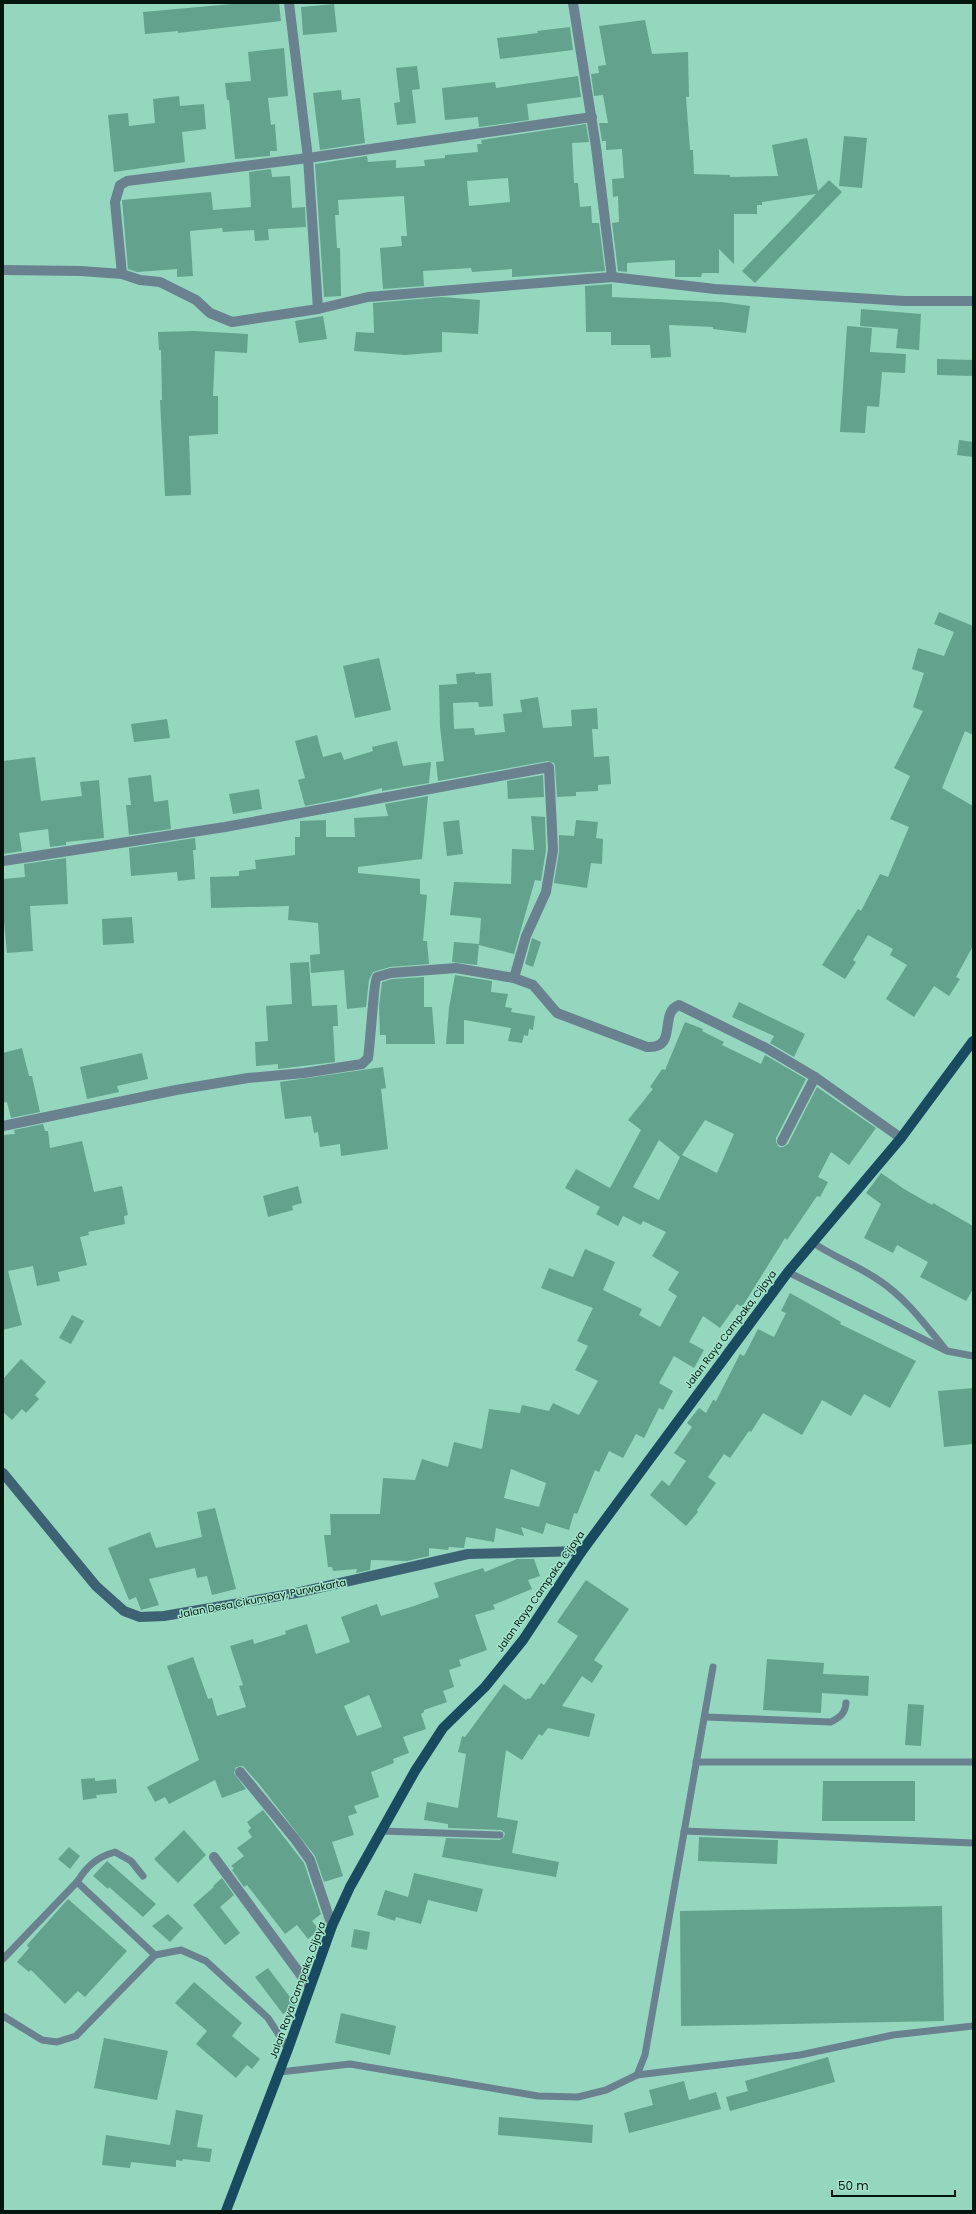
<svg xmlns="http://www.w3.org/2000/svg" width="976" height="2214" font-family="Poppins,sans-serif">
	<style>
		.building { fill: #63a38d; fill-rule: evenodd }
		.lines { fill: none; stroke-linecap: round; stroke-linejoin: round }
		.lane { stroke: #6a828f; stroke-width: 7 }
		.street { stroke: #6a828f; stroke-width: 10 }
		.secondary { stroke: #3d6273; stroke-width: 10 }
		.primary { stroke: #184a60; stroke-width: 10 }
		.labels { text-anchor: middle; stroke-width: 3; stroke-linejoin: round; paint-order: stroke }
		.street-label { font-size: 10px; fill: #00160e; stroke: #a1e3cb }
	</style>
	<rect width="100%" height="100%" fill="#94d6be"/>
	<g class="building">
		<polygon points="243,3 279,3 281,21 178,33 178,31 145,34 143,12"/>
		<polygon points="334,4 337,32 303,35 301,7"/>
		<polygon points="645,20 652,54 688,52 689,97 686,97 690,150 693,150 694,174 730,175 730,177 778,176 772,145 807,138 818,191 829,180 842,192 755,283 742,271 816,194 762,202 762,205 757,205 757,214 734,214 734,264 719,249 719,273 702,273 701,277 675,277 675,260 627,263 627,272 618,271 612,223 619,222 618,196 613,197 612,179 624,178 622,149 606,150 606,141 602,141 599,123 608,123 603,95 594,96 591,74 599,73 598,66 606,65 599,26"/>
		<polygon points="570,27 573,50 500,59 497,38 538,33 537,31"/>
		<polygon points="284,48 288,96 268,98 271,125 275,124 277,151 270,151 270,156 235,159 229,100 227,100 225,83 251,81 248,52"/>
		<polygon points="417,66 420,89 412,90 416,123 397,125 394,103 400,102 396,68"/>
		<polygon points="578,76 581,97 527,104 529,120 479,127 478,117 445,120 442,88 495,82 496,88"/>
		<polygon points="341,90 342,100 360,98 365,143 320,150 313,93"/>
		<polygon points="179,96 180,106 204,104 206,129 182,132 185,162 114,172 108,115 128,113 129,126 155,123 153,99"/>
		<path d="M586 124 589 142 572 143 574 183H578L580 207 591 206 592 223H599L605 271 512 277V269L472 272 471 268 423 271 424 286 383 289 380 248 402 246 401 236H407L404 196 338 200 339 215H335L337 248H340L341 296 324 297 315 164 367 156 368 162 396 160V168L425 166 424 160 445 158V155L478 152 477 144H482L481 140ZM508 178 510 202 469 206 467 181Z"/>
		<polygon points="844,136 867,138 862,188 839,186"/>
		<polygon points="271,169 272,177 290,176 292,208 305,207 306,227 268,229 269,240 255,241 254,230 223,232 222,228 190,231 193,276 177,277 177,269 137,272 128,269 122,200 211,192 213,210 251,207 249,172"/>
		<polygon points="612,284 612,297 721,302 750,306 746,333 713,329 713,327 669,325 671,357 651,358 650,345 611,345 611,332 586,332 585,286"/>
		<polygon points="442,297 480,300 478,334 442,332 442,352 405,355 354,351 356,332 374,333 373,303"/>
		<polygon points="861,309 921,314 919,350 896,348 898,329 860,326"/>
		<polygon points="323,316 327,339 299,343 295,321"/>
		<polygon points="847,326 872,328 870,352 906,354 905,373 882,372 879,407 867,406 865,433 840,432"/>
		<polygon points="194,331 248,334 247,353 215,351 213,396 218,396 218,434 189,436 191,495 165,496 160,400 162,400 161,350 159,350 158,332"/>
		<polygon points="937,359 973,360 973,376 937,375"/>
		<polygon points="959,440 973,442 973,457 957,455"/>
		<polygon points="939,612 973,626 973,735 965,731 942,788 973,806 973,946 956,977 960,979 949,996 934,986 914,1017 886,999 907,965 890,955 893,949 868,935 853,960 856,962 845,979 822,965 858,909 861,911 880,874 888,877 909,827 890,819 910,776 894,768 923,711 913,707 924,673 912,669 918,648 944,656 954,632 934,624"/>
		<polygon points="379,658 391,710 355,718 343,666"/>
		<polygon points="475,672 475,674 491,673 493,706 479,707 478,702 453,703 454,729 474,728 475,735 505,732 503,714 522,712 520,700 538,697 543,728 572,726 571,710 597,708 598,729 592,729 594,757 609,756 611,784 598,785 598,791 576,792 576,796 557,797 555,766 554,763 548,761 438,781 436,762 444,761 440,727 439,685 457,684 456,674"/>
		<polygon points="167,719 170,738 134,742 131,724"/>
		<polygon points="317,735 323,757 341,752 344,760 373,751 372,747 397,741 403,766 431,762 429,783 382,791 382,788 350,797 305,806 298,780 305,778 295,741"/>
		<polygon points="35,757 41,801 82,796 80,782 99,780 104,838 66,842 66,845 50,847 48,829 19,833 22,851 3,854 3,761"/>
		<polygon points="151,775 154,802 168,800 171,829 129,835 126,805 131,805 128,778"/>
		<polygon points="543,775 544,797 508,799 507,781"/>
		<polygon points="259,789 262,809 233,814 229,794"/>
		<polygon points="428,796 422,859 358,867 358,873 420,879 420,894 427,895 423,941 427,941 429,964 390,967 373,972 369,980 366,1007 347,1009 344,970 311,973 310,955 320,954 318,923 288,920 289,906 211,908 210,877 239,876 239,871 256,869 255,860 295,855 295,837 300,837 300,821 326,820 326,837 355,837 354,818 388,816 385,804"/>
		<polygon points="531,816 545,817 546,850 541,881 535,880 514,954 479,945 481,918 450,915 454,882 511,884 512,849 534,850"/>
		<polygon points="459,820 463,854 447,856 443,822"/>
		<polygon points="576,820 598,822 596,838 603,839 602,864 591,863 587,888 554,883 559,851 559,835 574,836"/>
		<polygon points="195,838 196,850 193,850 195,879 178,881 177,872 131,876 129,848"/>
		<polygon points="66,858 68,904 30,906 33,951 7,953 3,911 3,879 25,877 24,864"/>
		<polygon points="132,917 134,943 103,945 102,919"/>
		<polygon points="532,938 541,942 533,967 525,964"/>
		<polygon points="454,942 479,944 477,965 452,962"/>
		<polygon points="309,962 312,1006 337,1005 338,1026 333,1026 335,1062 278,1069 278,1064 256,1066 255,1042 268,1041 266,1006 292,1004 290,963"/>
		<polygon points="455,975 492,981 491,992 508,994 505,1007 512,1008 511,1012 535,1016 533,1030 529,1029 528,1036 524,1035 522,1043 508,1041 511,1028 464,1020 464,1044 446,1044 449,1008"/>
		<polygon points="424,977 424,1007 432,1007 435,1044 386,1044 386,1035 380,1035 379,1006 382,982 392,979"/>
		<polygon points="739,1002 805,1034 794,1057 770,1043 774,1036 732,1017"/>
		<path d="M685 1022 703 1029 702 1031 724 1042 722 1045 761 1064 765 1055 806 1079 776 1138V1142L779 1147H783L788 1144 817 1087 876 1128 849 1165 831 1152 818 1177 828 1182 820 1197 817 1196 787 1240 785 1238 742 1307 737 1304 720 1328 703 1316 689 1342 704 1350 694 1368 674 1356 659 1383 673 1391 663 1410 659 1408 644 1438 636 1434 623 1458 609 1451 599 1472 595 1470 577 1514 574 1513 569 1530 546 1523 543 1534 521 1527 524 1536 496 1528 494 1542 466 1537 464 1548 449 1547 448 1550 429 1548V1556L407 1561 371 1560 370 1570 356 1573 357 1569 333 1571 332 1567H328L324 1535H331L330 1514H380L383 1478 415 1480 422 1459 448 1467 454 1442 482 1449 489 1409 520 1413 522 1405 549 1411 553 1403 579 1415 598 1381 575 1370 588 1346 577 1341 593 1308 541 1288 549 1268 573 1277 585 1249 615 1262 603 1290 642 1309 639 1315 660 1327 677 1296 668 1290 679 1272 652 1256 666 1232 643 1221 641 1225 623 1216 618 1226 596 1214 600 1207 565 1188 576 1169 610 1188 641 1130 628 1120 653 1089 650 1087 662 1069 665 1070ZM705 1120 734 1134 717 1173 682 1155ZM659 1140 680 1157 659 1200 633 1187ZM511 1469 546 1483 539 1507 504 1498Z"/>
		<polygon points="22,1048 29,1076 32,1076 40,1112 11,1118 7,1102 3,1103 3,1053"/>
		<polygon points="142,1053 148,1079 117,1086 119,1092 87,1099 80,1067"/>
		<polygon points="383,1067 386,1088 381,1089 388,1149 341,1156 340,1144 320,1147 318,1132 314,1133 311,1116 285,1119 280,1082"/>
		<polygon points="43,1124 45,1131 48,1131 50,1148 82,1141 94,1192 122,1186 128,1215 124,1216 125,1224 88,1232 89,1235 80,1237 87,1265 58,1272 60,1281 37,1286 33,1266 8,1271 22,1325 3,1330 3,1135 15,1134 14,1130"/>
		<polygon points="881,1173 904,1189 932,1205 933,1203 973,1226 973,1289 966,1301 920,1277 928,1262 897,1245 893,1253 864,1238 881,1204 866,1193"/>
		<polygon points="298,1186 302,1203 292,1206 293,1210 268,1217 263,1196"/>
		<polygon points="790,1293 822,1311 841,1322 840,1324 916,1361 890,1408 864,1394 851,1416 822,1400 802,1435 763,1413 751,1432 749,1431 730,1458 724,1454 708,1477 716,1483 697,1510 698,1512 686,1526 650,1495 662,1480 669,1486 686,1461 674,1453 692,1427 687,1423 699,1408 706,1413 713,1400 716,1401 740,1354 744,1356 758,1329 774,1337 786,1313 781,1311"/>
		<polygon points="72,1315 84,1321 71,1344 59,1338"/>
		<polygon points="21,1359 46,1382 35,1395 39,1399 26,1413 22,1409 12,1420 3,1412 3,1379"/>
		<polygon points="973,1388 973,1444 944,1447 938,1391"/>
		<polygon points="215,1508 236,1589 212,1595 207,1576 197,1578 195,1568 149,1579 159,1605 141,1610 136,1597 129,1600 108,1548 150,1532 156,1548 202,1537 197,1512"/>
		<path d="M517 1559H534L540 1576 528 1580 532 1589 493 1605 495 1609 475 1615 487 1650 459 1660 461 1666 449 1670 454 1687 443 1691 447 1702 424 1710V1712L421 1714 426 1729 403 1737 409 1753 393 1759 394 1763 371 1772 379 1797 354 1806 357 1813 348 1816 354 1835 332 1842 343 1876 324 1882 315 1856 259 1784 243 1766 236 1767 234 1773 246 1789 222 1798 215 1780 169 1804 165 1797 155 1802 147 1787 199 1760 167 1666 193 1657 208 1699 212 1698 217 1716 246 1707 239 1686 243 1685 230 1646 253 1639 254 1644 286 1634 285 1631 307 1624 316 1654 350 1642 341 1617 377 1604 381 1616 414 1606 439 1597 434 1583 483 1568 485 1572ZM369 1695 382 1727 357 1736 344 1706Z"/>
		<polygon points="586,1580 629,1609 594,1660 603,1666 592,1683 582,1676 562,1706 595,1714 589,1737 548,1728 542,1736 539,1734 522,1760 506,1750 497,1817 518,1821 512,1853 559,1862 556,1877 442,1857 446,1838 500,1840 504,1837 505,1833 501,1830 448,1828 448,1824 424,1820 427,1802 458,1808 466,1754 458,1752 462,1736 465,1737 504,1684 526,1700 528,1698 530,1699 541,1683 544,1685 578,1636 557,1622"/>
		<polygon points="767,1659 824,1663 823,1674 869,1676 868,1696 822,1693 821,1713 763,1710"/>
		<polygon points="908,1704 924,1705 921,1746 905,1745"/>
		<polygon points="95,1778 95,1781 116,1779 117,1793 96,1795 97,1798 83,1800 81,1779"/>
		<polygon points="823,1781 915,1781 915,1821 822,1821"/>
		<polygon points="263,1810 304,1863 321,1914 312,1921 319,1930 308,1939 297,1925 285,1934 247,1885 244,1887 232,1870 234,1868 231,1866 244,1856 237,1848 252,1837 248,1831 251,1828 247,1822"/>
		<polygon points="184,1830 206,1855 178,1883 154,1859"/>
		<polygon points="699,1837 778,1840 777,1864 698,1861"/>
		<polygon points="69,1847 80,1856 70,1869 58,1859"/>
		<polygon points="107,1861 156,1904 143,1917 109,1887 108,1889 93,1876"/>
		<polygon points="414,1873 483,1889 477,1912 428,1900 421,1924 396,1917 395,1921 377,1915 385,1890 408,1897"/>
		<polygon points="222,1878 234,1895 220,1907 240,1933 225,1945 193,1905 214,1887 213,1886"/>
		<polygon points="68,1899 127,1951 85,1997 78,1991 65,2004 31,1970 29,1972 17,1962 29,1948 27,1945"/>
		<polygon points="942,1906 944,2021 681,2026 680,1911"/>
		<polygon points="168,1914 183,1928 170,1942 152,1926"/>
		<polygon points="354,1929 370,1932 367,1950 351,1947"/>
		<polygon points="268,1968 296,2005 283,2014 255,1977"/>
		<polygon points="194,1982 242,2023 232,2036 260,2059 252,2069 247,2065 236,2078 196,2044 207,2031 175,2003"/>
		<polygon points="341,2013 396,2026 390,2055 335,2043"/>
		<polygon points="104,2038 168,2051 157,2100 94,2088"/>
		<polygon points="828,2057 835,2082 730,2111 726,2097 748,2091 745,2081"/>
		<polygon points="684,2081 689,2100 716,2092 721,2109 629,2133 624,2113 653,2105 649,2090"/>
		<polygon points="176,2110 203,2115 197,2147 212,2149 210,2162 183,2159 182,2161 176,2160 176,2167 131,2162 130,2168 102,2165 106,2135 170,2145"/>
		<polygon points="499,2117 593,2125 592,2143 498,2135"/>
	</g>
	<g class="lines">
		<g class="lane">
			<path d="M812 1242C832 1256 856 1265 877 1279 905 1297 924 1323 945 1349"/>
			<polyline points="788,1272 947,1351 973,1356"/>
			<path d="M705 1717 831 1722C840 1717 845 1714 846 1703"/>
			<polyline points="696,1762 973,1762"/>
			<polyline points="381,1831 500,1835"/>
			<polyline points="684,1831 973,1843"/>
			<polyline points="77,1882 155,1955"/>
			<path d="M3 1959 77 1882C87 1866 97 1857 115 1852L131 1861 143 1876"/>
			<polyline points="3,2016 42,2040 57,2042 76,2036 155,1955 181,1950 206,1961 268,2018 288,2049"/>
			<polyline points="280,2072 350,2064 538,2096 578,2097 606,2090 637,2075 645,2055 713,1667"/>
			<polyline points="637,2075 800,2055 893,2035 973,2026"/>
		</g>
		<g class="street">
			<polyline points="289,3 308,158 318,309"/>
			<polyline points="573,3 596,147 612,277"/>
			<polyline points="3,270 81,271 122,274 140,280 160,282 196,300 210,313 232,322 318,309 368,297 612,277 715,289 904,301 973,301"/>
			<polyline points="122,274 115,202 120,185 127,181 308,158 592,117"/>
			<polyline points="3,861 225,827 549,767 553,850 546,892 526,936 514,978"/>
			<path d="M3 1126 176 1090 248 1078 304 1073 362 1064 368 1058C370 1047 374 980 377 977L391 973 456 968 514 978 533 985 557 1013 647 1047C679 1049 658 1013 679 1005L766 1048 815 1077 901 1138"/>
			<polyline points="782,1141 815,1077"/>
			<polyline points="240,1772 295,1839 310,1860 332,1926"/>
			<polyline points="214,1857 309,1986"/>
		</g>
		<polyline class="secondary" points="3,1473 96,1586 124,1611 140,1617 164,1616 296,1593 468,1554 582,1551"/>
		<polyline class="primary" points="226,2211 288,2049 332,1926 350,1887 415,1771 443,1728 485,1687 523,1640 582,1551 788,1272 901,1138 973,1041"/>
	</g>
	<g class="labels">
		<g class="street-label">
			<text transform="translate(730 1329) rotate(-53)" y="4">Jalan Raya Campaka, Cijaya</text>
			<text transform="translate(540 1591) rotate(-55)" y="4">Jalan Raya Campaka, Cijaya</text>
			<text transform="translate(262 1598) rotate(-11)" y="4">Jalan Desa Cikumpay, Purwakarta</text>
			<text transform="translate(297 1990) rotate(-70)" y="4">Jalan Raya Campaka, Cijaya</text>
		</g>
	</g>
	<rect width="976" height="2214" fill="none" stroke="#00160e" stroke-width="8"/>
	<path d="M832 2190v6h123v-6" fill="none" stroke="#00160e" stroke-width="2"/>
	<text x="838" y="2190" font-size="12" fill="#00160e" stroke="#a1e3cb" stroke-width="3" paint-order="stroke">50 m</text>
</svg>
